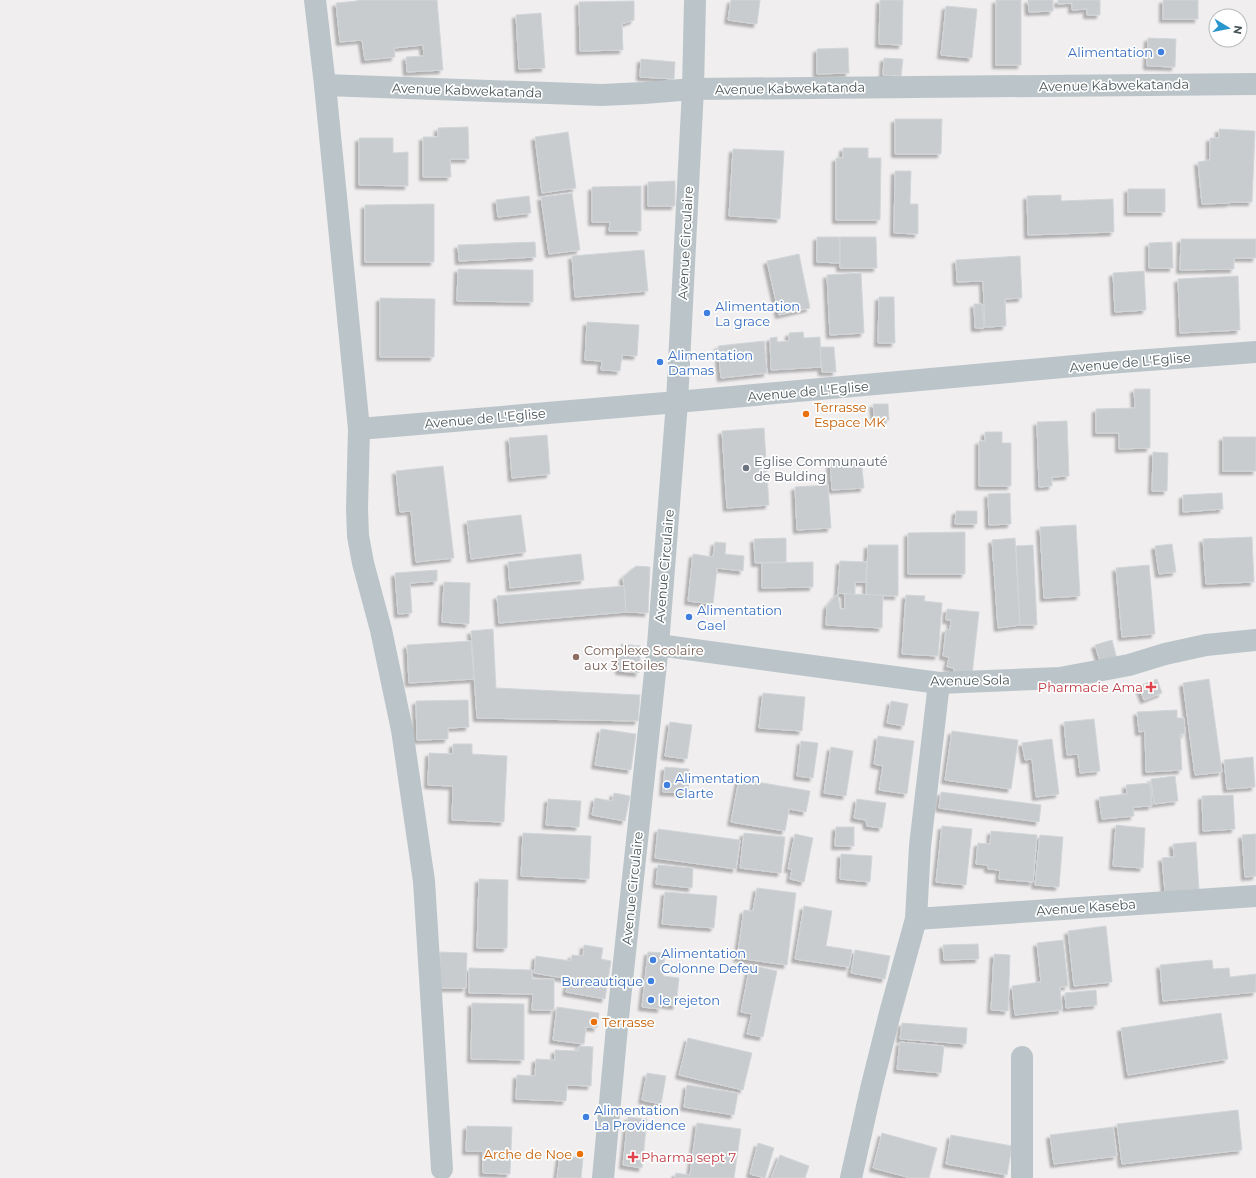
<svg xmlns="http://www.w3.org/2000/svg" width="1256" height="1178" font-family="Montserrat,sans-serif">
	<style>
		.building { fill: #c8cccf; stroke: #d2d6d9; filter: url(#shadow) }
		.lines { fill: none; stroke-linecap: round; stroke-linejoin: round }
		.minor { stroke: #bbc5c9; stroke-width: 22 }
		.shop-dot { fill: #3f7fe0; stroke: #fff; stroke-width: 1.5 }
		.food-dot { fill: #e8710a; stroke: #fff; stroke-width: 1.5 }
		.worship-dot { fill: #6b7280; stroke: #fff; stroke-width: 1.5 }
		.education-dot { fill: #8d6e63; stroke: #fff; stroke-width: 1.5 }
		.health-dot { fill: #e0444e; stroke: #fff; stroke-width: 1.5 }
		.labels { text-anchor: middle; stroke-width: 3.5; stroke-linejoin: round; paint-order: stroke }
		.shop-label { font-size: 13px; fill: #366cbe; stroke: #fff; text-anchor: start }
		.street-label { font-size: 13px; fill: #485559; stroke: #fff }
		.food-label { font-size: 13px; fill: #c56008; stroke: #fff; text-anchor: start }
		.worship-label { font-size: 13px; fill: #5b616d; stroke: #fff; text-anchor: start }
		.education-label { font-size: 13px; fill: #785e54; stroke: #fff; text-anchor: start }
		.health-label { font-size: 13px; fill: #be3a42; stroke: #fff; text-anchor: end }
	</style>
	<defs>
		<filter id="shadow"><feDropShadow dx="-3.5" dy="3.5" stdDeviation="1" flood-color="#0004"/></filter>
	</defs>
	<rect width="100%" height="100%" fill="#f0eeef"/>
	<g class="building">
		<polygon points="357,0 437,0 443,70 407,72 406,57 424,56 423,45 394,48 395,57 365,60 362,40 340,42 336,3 357,1"/>
		<polygon points="731,0 760,0 757,24 728,20"/>
		<polygon points="880,0 903,0 902,45 879,44"/>
		<rect x="996" y="0" width="25" height="65"/>
		<polygon points="1028,0 1053,0 1053,11 1029,12"/>
		<polygon points="1058,0 1100,0 1100,15 1087,15 1087,9 1072,10 1072,3 1058,4"/>
		<rect x="1163" y="0" width="35" height="19"/>
		<polygon points="634,1 634,20 622,24 623,50 580,51 579,2"/>
		<polygon points="946,6 977,9 972,58 941,55"/>
		<polygon points="541,13 545,68 519,69 516,15"/>
		<polygon points="1148,38 1176,39 1175,67 1147,66"/>
		<polygon points="848,48 849,73 817,74 817,49"/>
		<polygon points="884,58 903,59 901,76 883,75"/>
		<polygon points="641,59 675,62 674,79 640,77"/>
		<polygon points="895,119 942,119 941,154 895,154"/>
		<polygon points="468,127 469,159 450,159 451,177 423,177 423,137 438,137 438,128"/>
		<polygon points="1219,129 1255,131 1252,202 1230,202 1230,203 1202,204 1198,162 1210,160 1210,138 1219,138"/>
		<polygon points="568,132 576,188 542,193 535,137"/>
		<polygon points="359,138 393,138 393,153 408,152 408,186 359,185"/>
		<polygon points="843,148 868,148 868,158 881,158 880,220 836,220 836,158 843,158"/>
		<polygon points="733,149 784,151 780,219 729,216"/>
		<polygon points="895,171 911,171 910,204 918,204 918,234 894,233"/>
		<polygon points="675,181 675,206 648,206 648,182"/>
		<polygon points="641,186 641,231 609,231 610,222 592,222 592,187"/>
		<rect x="1128" y="189" width="37" height="23"/>
		<polygon points="572,193 580,250 549,254 541,197"/>
		<polygon points="1061,195 1061,201 1113,199 1114,232 1028,235 1027,196"/>
		<polygon points="529,196 531,213 498,217 496,200"/>
		<polygon points="434,204 434,262 365,262 365,205"/>
		<polygon points="817,237 840,237 840,263 817,262"/>
		<polygon points="840,237 876,237 877,268 840,268"/>
		<polygon points="1181,239 1256,239 1256,258 1234,258 1234,269 1180,270"/>
		<polygon points="535,242 536,257 459,261 458,245"/>
		<polygon points="1172,242 1173,268 1149,268 1149,243"/>
		<polygon points="644,250 648,291 575,297 572,256"/>
		<polygon points="799,254 810,308 779,315 767,261"/>
		<polygon points="1020,256 1022,298 1005,299 1006,326 985,327 983,281 957,282 956,260"/>
		<polygon points="458,269 533,270 533,302 457,301"/>
		<polygon points="1144,271 1146,310 1115,312 1113,273"/>
		<polygon points="861,273 864,333 830,335 827,275"/>
		<polygon points="1238,276 1240,330 1180,333 1178,279"/>
		<polygon points="879,297 894,297 895,343 878,343"/>
		<polygon points="380,298 435,299 434,357 380,357"/>
		<polygon points="974,304 982,304 984,328 975,328"/>
		<polygon points="587,322 639,325 637,356 622,355 620,371 601,370 602,361 585,360"/>
		<polygon points="803,332 804,338 820,337 821,367 771,370 770,338 777,337 777,342 789,341 789,333"/>
		<polygon points="764,341 767,373 721,378 718,346"/>
		<polygon points="820,347 834,347 836,372 822,372"/>
		<polygon points="1134,389 1150,389 1150,448 1119,449 1119,433 1096,433 1096,409 1135,408"/>
		<polygon points="873,404 888,404 889,420 875,421"/>
		<polygon points="1067,421 1069,476 1052,477 1052,486 1039,487 1037,422"/>
		<polygon points="764,428 769,505 727,508 722,431"/>
		<polygon points="985,432 1002,432 1002,443 1011,443 1011,486 979,486 979,441 985,441"/>
		<polygon points="547,435 550,474 512,478 509,438"/>
		<rect x="1223" y="437" width="33" height="34"/>
		<polygon points="1153,452 1168,453 1167,491 1152,491"/>
		<polygon points="861,458 864,488 832,490 830,460"/>
		<polygon points="443,466 454,558 416,562 411,511 400,512 396,471"/>
		<polygon points="828,485 831,528 797,530 795,487"/>
		<polygon points="1010,493 1011,524 989,525 988,494"/>
		<polygon points="1222,493 1223,509 1183,512 1183,495"/>
		<polygon points="956,511 977,511 977,524 955,524"/>
		<polygon points="521,515 526,552 471,559 467,521"/>
		<polygon points="1076,525 1080,596 1044,598 1040,527"/>
		<polygon points="965,532 965,574 908,574 908,533"/>
		<polygon points="1252,537 1254,582 1206,584 1203,539"/>
		<polygon points="786,538 786,562 755,563 754,539"/>
		<polygon points="1015,538 1020,625 998,628 992,540"/>
		<polygon points="715,542 726,543 725,554 744,556 743,571 717,568 713,604 688,601 693,554 713,557"/>
		<polygon points="1172,544 1176,572 1159,574 1155,546"/>
		<polygon points="868,545 898,545 898,596 866,595"/>
		<polygon points="1033,545 1037,625 1020,625 1016,546"/>
		<polygon points="581,554 584,580 510,588 508,562"/>
		<polygon points="840,561 867,562 866,582 855,582 855,595 838,593"/>
		<polygon points="813,562 813,587 762,588 762,563"/>
		<polygon points="1149,565 1155,634 1122,637 1116,568"/>
		<polygon points="636,566 650,567 648,613 626,612 623,577"/>
		<polygon points="437,570 437,581 410,583 412,613 398,614 395,573"/>
		<polygon points="444,582 470,583 469,624 442,622"/>
		<polygon points="624,586 626,612 499,623 497,596"/>
		<polygon points="838,593 840,609 845,609 845,594 883,595 882,628 826,625 827,606"/>
		<polygon points="906,595 925,596 924,601 942,603 938,656 902,654"/>
		<polygon points="947,609 979,612 972,675 954,673 954,668 947,667 949,657 943,656 946,629 950,630 951,620 946,620"/>
		<polygon points="493,629 496,688 640,695 638,721 477,718 471,631"/>
		<polygon points="1112,640 1117,659 1101,664 1095,645"/>
		<polygon points="471,641 474,679 409,683 407,645"/>
		<polygon points="621,644 641,646 639,673 619,671"/>
		<polygon points="1157,679 1162,693 1144,700 1139,686"/>
		<polygon points="1209,679 1222,772 1195,775 1183,683"/>
		<polygon points="763,693 805,697 802,731 759,728"/>
		<polygon points="468,700 469,727 448,728 448,739 417,740 416,701"/>
		<polygon points="891,701 908,704 904,726 887,723"/>
		<polygon points="1177,710 1177,718 1184,718 1185,734 1180,734 1182,770 1146,772 1145,731 1139,732 1137,712"/>
		<polygon points="1094,719 1100,771 1080,773 1078,754 1067,755 1064,722"/>
		<polygon points="670,722 692,725 687,759 665,756"/>
		<polygon points="601,729 636,734 631,770 595,765"/>
		<polygon points="952,731 1018,740 1011,789 945,780"/>
		<polygon points="878,736 914,741 907,794 879,790 883,766 874,764"/>
		<polygon points="1052,739 1059,794 1036,797 1032,759 1025,760 1022,743"/>
		<polygon points="801,741 818,743 813,778 797,776"/>
		<polygon points="453,744 472,744 472,754 507,756 504,822 452,820 453,786 428,785 429,753 453,754"/>
		<polygon points="831,747 853,751 846,796 824,793"/>
		<polygon points="1253,757 1255,787 1227,789 1224,760"/>
		<polygon points="665,767 689,769 688,793 663,792"/>
		<polygon points="1175,776 1178,801 1154,804 1151,779"/>
		<polygon points="739,779 810,791 806,812 789,809 785,831 731,822"/>
		<polygon points="1150,783 1152,806 1133,807 1134,816 1102,819 1099,797 1127,794 1126,785"/>
		<polygon points="941,792 1041,805 1039,822 939,808"/>
		<polygon points="614,793 630,796 625,821 592,815 595,798 612,801"/>
		<polygon points="1233,795 1235,829 1203,831 1202,796"/>
		<polygon points="548,799 581,801 579,827 546,825"/>
		<polygon points="857,799 886,803 882,828 867,826 866,820 854,818"/>
		<polygon points="1116,825 1145,828 1143,868 1113,866"/>
		<polygon points="942,826 972,829 966,885 936,882"/>
		<polygon points="836,827 854,827 854,846 835,846"/>
		<polygon points="658,829 740,840 736,869 655,858"/>
		<polygon points="991,831 1037,835 1033,882 999,879 1000,870 988,869 988,865 976,864 978,843 990,844"/>
		<polygon points="523,833 591,836 589,879 521,876"/>
		<polygon points="744,833 785,837 781,873 740,868"/>
		<polygon points="795,834 813,838 804,882 790,879 792,869 788,869"/>
		<polygon points="1256,834 1256,876 1245,877 1242,835"/>
		<polygon points="1040,835 1063,837 1059,887 1035,885"/>
		<polygon points="1196,842 1199,889 1165,892 1162,858 1174,857 1173,844"/>
		<polygon points="841,854 872,856 870,882 840,879"/>
		<polygon points="658,865 693,868 692,888 656,884"/>
		<polygon points="479,879 508,880 507,948 477,948"/>
		<polygon points="757,888 796,893 787,965 737,958 744,910 753,911"/>
		<polygon points="665,892 717,896 714,928 662,924"/>
		<polygon points="804,906 832,911 826,946 852,950 849,967 795,959"/>
		<polygon points="1106,926 1112,982 1074,986 1068,931"/>
		<polygon points="1063,940 1068,986 1060,987 1062,1010 1015,1015 1012,986 1041,982 1037,943"/>
		<polygon points="978,944 979,959 944,960 943,945"/>
		<polygon points="584,945 603,948 601,959 611,961 605,999 566,992 569,979 534,973 536,956 571,961 572,955 583,956"/>
		<polygon points="855,950 890,956 885,979 851,973"/>
		<polygon points="440,952 467,953 466,988 439,988"/>
		<polygon points="648,952 665,953 663,976 679,978 676,1006 661,1004 661,1009 642,1007"/>
		<polygon points="994,954 1010,955 1008,1011 991,1010"/>
		<polygon points="1212,960 1213,969 1229,968 1230,977 1256,974 1256,992 1163,1001 1160,965"/>
		<polygon points="750,965 777,971 763,1037 747,1034 752,1014 741,1012"/>
		<polygon points="469,968 532,970 532,979 554,979 554,1010 532,1010 533,994 469,993"/>
		<polygon points="1096,990 1097,1005 1066,1008 1065,993"/>
		<polygon points="472,1003 524,1004 524,1060 471,1059"/>
		<polygon points="557,1007 599,1013 597,1028 586,1027 584,1044 553,1040"/>
		<polygon points="1221,1013 1228,1059 1128,1075 1121,1028"/>
		<polygon points="902,1023 967,1028 966,1044 900,1039"/>
		<polygon points="688,1038 752,1053 743,1090 679,1075"/>
		<polygon points="900,1042 944,1046 941,1073 897,1069"/>
		<polygon points="579,1046 593,1047 591,1086 567,1085 566,1101 516,1099 517,1075 535,1076 536,1059 555,1060 555,1050 578,1051"/>
		<polygon points="647,1073 666,1076 661,1104 642,1100"/>
		<polygon points="687,1085 738,1093 734,1115 684,1107"/>
		<polygon points="1238,1110 1242,1150 1122,1164 1117,1124"/>
		<polygon points="628,1117 647,1119 642,1168 623,1165"/>
		<polygon points="697,1123 741,1129 734,1178 675,1178 676,1173 690,1175"/>
		<polygon points="467,1126 512,1127 510,1174 483,1173 483,1151 466,1151"/>
		<polygon points="1113,1127 1117,1156 1054,1164 1050,1135"/>
		<polygon points="882,1133 937,1148 929,1178 911,1178 873,1168"/>
		<polygon points="951,1135 1012,1146 1007,1175 946,1164"/>
		<polygon points="758,1143 774,1148 765,1178 750,1174"/>
		<polygon points="560,1155 583,1158 581,1178 557,1178"/>
		<polygon points="780,1155 809,1166 805,1178 771,1178"/>
	</g>
	<g class="lines">
		<g class="minor">
			<polyline points="315,0 325,85 359,429 357,508 358,536 363,563 381,630 402,730 424,881 442,1169"/>
			<polyline points="325,85 602,95 644,93 693,89 1256,84"/>
			<polyline points="359,429 677,402 1108,363 1256,352"/>
			<polyline points="658,645 939,683 1060,678 1129,665 1165,654 1206,645 1256,640"/>
			<polyline points="916,919 1256,896"/>
			<polyline points="1022,1057 1022,1178"/>
			<polyline points="603,1178 617,1027 658,645 677,402 693,89 695,0"/>
			<polyline points="851,1178 871,1089 890,1013 916,919 920,846 939,683"/>
		</g>
	</g>
	<g class="shop-dot">
		<circle cx="1161" cy="52" r="4"/>
		<circle cx="707" cy="313" r="4"/>
		<circle cx="660" cy="362" r="4"/>
		<circle cx="689" cy="617" r="4"/>
		<circle cx="667" cy="785" r="4"/>
		<circle cx="653" cy="960" r="4"/>
		<circle cx="651" cy="981" r="4"/>
		<circle cx="651" cy="1000" r="4"/>
		<circle cx="586" cy="1117" r="4"/>
	</g>
	<g class="food-dot">
		<circle cx="806" cy="414" r="4"/>
		<circle cx="594" cy="1022" r="4"/>
		<circle cx="580" cy="1154" r="4"/>
	</g>
	<circle class="worship-dot" cx="746" cy="468" r="4"/>
	<circle class="education-dot" cx="576" cy="657" r="4"/>
	<g class="health-dot">
		<path d="M1149 681h4v4h4v4h-4v4h-4v-4h-4v-4h4z"/>
		<path d="M631 1151h4v4h4v4h-4v4h-4v-4h-4v-4h4z"/>
	</g>
	<g class="labels">
		<g class="shop-label">
			<text x="1153" y="57" text-anchor="end">Alimentation</text>
			<text x="715" y="311">Alimentation<tspan x="715" dy="15">La grace</tspan></text>
			<text x="668" y="360">Alimentation<tspan x="668" dy="15">Damas</tspan></text>
			<text x="697" y="615">Alimentation<tspan x="697" dy="15">Gael</tspan></text>
			<text x="675" y="783">Alimentation<tspan x="675" dy="15">Clarte</tspan></text>
			<text x="661" y="958">Alimentation<tspan x="661" dy="15">Colonne Defeu</tspan></text>
			<text x="643" y="986" text-anchor="end">Bureautique</text>
			<text x="659" y="1005">le rejeton</text>
			<text x="594" y="1115">Alimentation<tspan x="594" dy="15">La Providence</tspan></text>
		</g>
		<g class="street-label">
			<text transform="translate(1114 85) rotate(-1)" y="5">Avenue Kabwekatanda</text>
			<text transform="translate(790 88) rotate(-1)" y="5">Avenue Kabwekatanda</text>
			<text transform="translate(467 90) rotate(2)" y="5">Avenue Kabwekatanda</text>
			<text transform="translate(685 243) rotate(-87)" y="5">Avenue Circulaire</text>
			<text transform="translate(1130 362) rotate(-5)" y="5">Avenue de L'Eglise</text>
			<text transform="translate(808 391) rotate(-5)" y="5">Avenue de L'Eglise</text>
			<text transform="translate(485 418) rotate(-5)" y="5">Avenue de L'Eglise</text>
			<text transform="translate(664 566) rotate(-85)" y="5">Avenue Circulaire</text>
			<text transform="translate(970 680) rotate(-1)" y="5">Avenue Sola</text>
			<text transform="translate(632 888) rotate(-84)" y="5">Avenue Circulaire</text>
			<text transform="translate(1086 907) rotate(-4)" y="5">Avenue Kaseba</text>
		</g>
		<g class="food-label">
			<text x="814" y="412">Terrasse<tspan x="814" dy="15">Espace MK</tspan></text>
			<text x="602" y="1027">Terrasse</text>
			<text x="572" y="1159" text-anchor="end">Arche de Noe</text>
		</g>
		<g class="worship-label">
			<text x="754" y="466">Eglise Communauté<tspan x="754" dy="15">de Bulding</tspan></text>
		</g>
		<g class="education-label">
			<text x="584" y="655">Complexe Scolaire<tspan x="584" dy="15">aux 3 Etoiles</tspan></text>
		</g>
		<g class="health-label">
			<text x="1143" y="692">Pharmacie Ama</text>
			<text x="641" y="1162" text-anchor="start">Pharma sept 7</text>
		</g>
	</g>
	<g transform="translate(1228 28) rotate(100)"><circle r="19" fill="#ffffff" stroke="#b6bbbd"/>
	<path d="M0-3L7 15L0 10L-7 15Z" fill="#2a96ce"/>
	<text y="-6" font-size="11" font-weight="bold" text-anchor="middle" fill="#485559">N</text>
	</g>
</svg>
